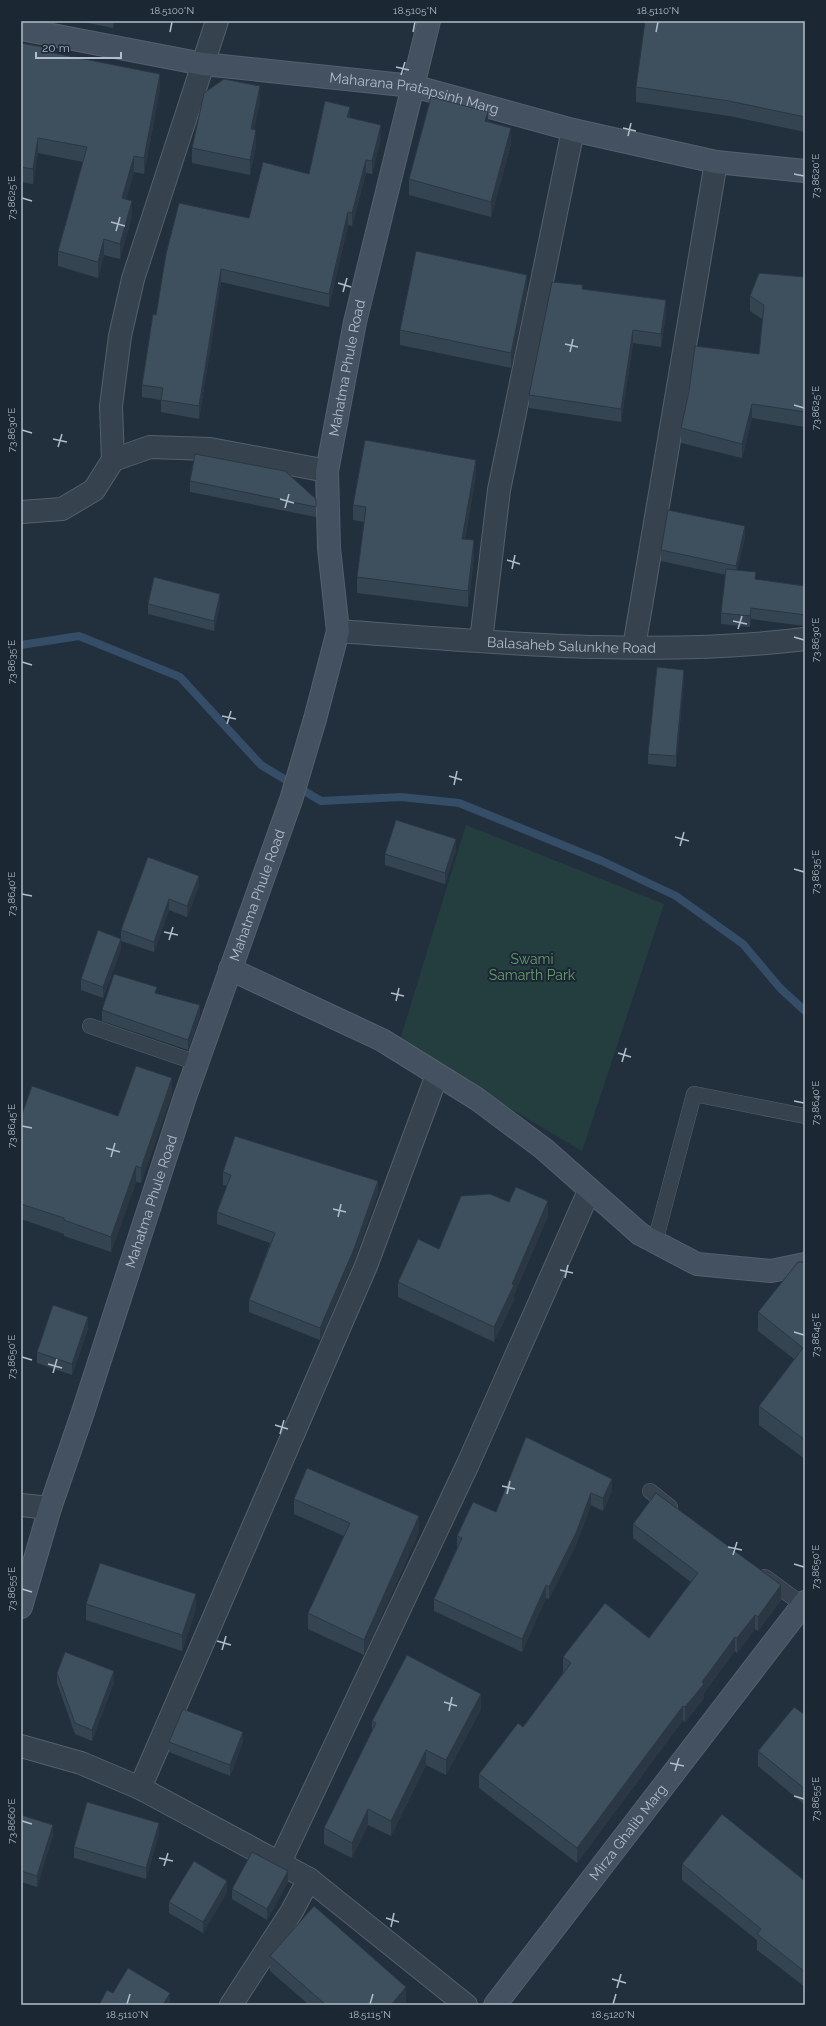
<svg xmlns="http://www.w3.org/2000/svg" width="826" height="2026" font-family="Raleway,sans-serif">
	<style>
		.green { fill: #243e3f }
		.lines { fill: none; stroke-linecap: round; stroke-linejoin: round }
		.stream { stroke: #354d67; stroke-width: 8 }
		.lane-casing { stroke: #54606c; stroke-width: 16 }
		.street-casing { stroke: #54606c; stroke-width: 24 }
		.secondary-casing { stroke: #54606c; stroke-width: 24 }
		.lane { stroke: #36424e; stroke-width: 15 }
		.street { stroke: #36424e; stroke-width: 22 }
		.secondary { stroke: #445161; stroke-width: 22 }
		.wall { fill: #354451 }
		.shaded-wall { fill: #2b3742 }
		.building { fill: #3e4f5e; stroke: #2b3742 }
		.ticks { fill: none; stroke: #b2bdc9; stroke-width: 1.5 }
		.labels { text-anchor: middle; stroke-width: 4; stroke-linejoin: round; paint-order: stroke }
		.street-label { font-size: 14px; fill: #b2bdc9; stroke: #1b2733 }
		.park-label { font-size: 14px; fill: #679c70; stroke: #1b2733 }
		.neatline { fill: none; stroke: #b2bdc9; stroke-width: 1.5 }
		.ticks-label { font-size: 10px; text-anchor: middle; fill: #b2bdc9 }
	</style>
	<rect width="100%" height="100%" fill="#22303e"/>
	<polygon class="green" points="466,825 664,904 582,1151 399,1043"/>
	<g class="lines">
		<polyline class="stream" points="21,645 79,636 180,677 261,765 321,801 401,797 459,803 602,861 676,896 743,944 780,988 805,1011"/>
		<g class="lane-casing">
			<g id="lane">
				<polyline points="90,1026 197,1063"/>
				<polyline points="655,1242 694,1094 805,1116"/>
				<polyline points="650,1491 670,1507"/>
				<polyline points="765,1577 803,1605"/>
			</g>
		</g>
		<g class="street-casing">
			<g id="street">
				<polyline points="113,460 111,406 120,336 133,279 217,21"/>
				<polyline points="21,512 62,509 94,490 113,460 150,447 210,449 327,471"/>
				<path id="s1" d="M338 631C491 642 652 658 805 639"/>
				<polyline points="481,641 499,490 573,130"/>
				<polyline points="634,647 716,162"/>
				<polyline points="21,1505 50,1508"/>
				<polyline points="21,1746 81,1763 140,1788 309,1879 466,2005"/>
				<polyline points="140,1788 366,1266 437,1075"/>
				<polyline points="279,1864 468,1464 589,1191"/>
				<polyline points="231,2005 292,1911 309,1879"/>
			</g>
		</g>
		<g class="secondary-casing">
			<g id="secondary">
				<path id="s2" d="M21 29 203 64 413 86 573 130 716 162 805 171"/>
				<polyline points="230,969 382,1040 477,1099 544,1149 640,1234 697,1264 771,1271 805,1264"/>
				<path id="s3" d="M21 1607 50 1508 83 1412 185 1097 291 800 315 719 338 631 329 548 327 471 355 322 429 21"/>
				<path id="s4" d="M495 2005 805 1602"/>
			</g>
		</g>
		<use href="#lane" class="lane"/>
		<use href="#street" class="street"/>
		<use href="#secondary" class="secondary"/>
	</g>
	<g class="wall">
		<polygon points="78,21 115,21 113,28"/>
		<polygon points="805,21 805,132 729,116 636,102 636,87"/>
		<polygon points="21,43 55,54 160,89 144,174 134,172 126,199 132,216 120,259 104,255 98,278 58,266 58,251 83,162 38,153 33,184 21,182"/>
		<polygon points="260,101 254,130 256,146 250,175 192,163 192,148"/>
		<polygon points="350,118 381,138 372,174 366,173 352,226 348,225 329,307 221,282 199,419 161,412 161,400 142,397 142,385 156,315 249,218 309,174"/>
		<polygon points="488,121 511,144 491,217 409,195 409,179"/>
		<polygon points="805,277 805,427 752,418 742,458 681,443 681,428 759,354 762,319 750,311 750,296"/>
		<polygon points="583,289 666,314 661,347 633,343 621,422 529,408 529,395"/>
		<polygon points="527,290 511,368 400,345 400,330"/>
		<polygon points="476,475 465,539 474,556 468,607 357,593 357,577 364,522 353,520 353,505"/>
		<polygon points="190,481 316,499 316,517 190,492"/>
		<polygon points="745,537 737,570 756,579 805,586 805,626 751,619 750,627 721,624 721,613 726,575 661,561 661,550"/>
		<polygon points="148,604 220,605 214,631 148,614"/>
		<polygon points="684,680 676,767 648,764 648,754"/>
		<polygon points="456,850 445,884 385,865 385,854"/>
		<polygon points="148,857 199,886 187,917 169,910 154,952 121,941 121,930"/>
		<polygon points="121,949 103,998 81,990 81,979"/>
		<polygon points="157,993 200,1016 188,1050 102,1021 102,1010"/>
		<polygon points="172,1094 141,1183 136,1182 111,1252 64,1236 64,1234 21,1219 21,1117 118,1116"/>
		<polygon points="223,1172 378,1193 354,1261 320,1340 249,1312 249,1300 270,1243 217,1224 217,1212 227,1186 223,1185"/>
		<polygon points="509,1202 548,1216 514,1295 514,1300 494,1342 398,1297 398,1282 439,1249"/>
		<polygon points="805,1262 805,1459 759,1425 759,1406 794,1359 758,1331 758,1312"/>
		<polygon points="88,1328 72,1375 37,1363 37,1352"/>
		<polygon points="526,1437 612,1491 603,1511 591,1505 576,1545 549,1599 546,1598 522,1652 434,1611 434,1599 457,1548 457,1536 496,1512"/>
		<polygon points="294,1499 419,1532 364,1655 308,1629 308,1613 344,1536 294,1514"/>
		<polygon points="633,1524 781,1600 758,1631 755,1629 737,1653 735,1651 704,1693 704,1698 685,1722 683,1720 577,1863 479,1788 479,1774 523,1727 564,1672 563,1672 563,1657 649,1638 691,1582 633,1538"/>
		<polygon points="86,1604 196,1609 182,1651 86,1620"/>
		<polygon points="57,1673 114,1682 92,1741 75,1734 57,1683"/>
		<polygon points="481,1709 446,1775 426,1765 391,1836 368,1825 352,1858 324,1844 324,1828 372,1731 372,1721"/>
		<polygon points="805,1715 805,1805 758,1766 758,1751"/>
		<polygon points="169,1742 243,1742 230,1776 169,1752"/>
		<polygon points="21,1815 53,1835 37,1887 21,1882"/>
		<polygon points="159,1833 146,1879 74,1858 74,1847"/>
		<polygon points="682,1864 805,1881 805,1987 757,1950 757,1940 682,1880"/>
		<polygon points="288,1882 267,1920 232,1899 232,1889"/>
		<polygon points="227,1892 203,1933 169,1913 169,1902"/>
		<polygon points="270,1956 406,2003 404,2005 309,2005 270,1971"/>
	</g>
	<g class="shaded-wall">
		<polygon points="113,21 115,21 113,28"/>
		<polygon points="160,74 160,89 144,174 144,158"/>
		<polygon points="260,86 260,101 251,145 251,129"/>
		<polygon points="350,107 350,120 347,117"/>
		<polygon points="488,112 488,127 485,121"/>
		<polygon points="381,125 381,138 372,174 372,161"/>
		<polygon points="511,128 511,144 491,217 491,202"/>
		<polygon points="256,130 256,146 250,175 250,160"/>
		<polygon points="38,138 38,153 33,184 33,169"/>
		<polygon points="134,156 134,172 122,214 122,198"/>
		<polygon points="366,160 366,173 352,226 352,213"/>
		<polygon points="132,201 132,216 120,259 120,244"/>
		<polygon points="348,212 348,225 329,307 329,294"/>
		<polygon points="104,239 104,255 98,278 98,262"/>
		<polygon points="221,269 221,282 199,419 199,406"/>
		<polygon points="527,275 527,290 511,368 511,353"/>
		<polygon points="666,300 666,314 661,347 661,334"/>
		<polygon points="633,330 633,343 621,422 621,409"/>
		<polygon points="752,404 752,418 742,458 742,444"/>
		<polygon points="476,460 476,475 462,554 462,539"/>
		<polygon points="745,526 745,537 736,577 736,566"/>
		<polygon points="474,540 474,556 468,607 468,591"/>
		<polygon points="220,594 220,605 214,631 214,621"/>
		<polygon points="751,608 751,619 750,627 750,616"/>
		<polygon points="684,670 684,680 676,767 676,756"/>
		<polygon points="456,839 456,850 445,884 445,873"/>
		<polygon points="199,876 199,886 187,917 187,906"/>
		<polygon points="169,899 169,910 154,952 154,942"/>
		<polygon points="121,939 121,949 103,998 103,987"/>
		<polygon points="200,1005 200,1016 188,1050 188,1040"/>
		<polygon points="172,1078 172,1094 141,1183 141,1168"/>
		<polygon points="136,1166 136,1182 111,1252 111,1237"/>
		<polygon points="378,1181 378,1193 354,1261 320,1340 320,1328"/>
		<polygon points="548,1201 548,1216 514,1295 514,1300 494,1342 494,1327"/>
		<polygon points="88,1317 88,1328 72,1375 72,1364"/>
		<polygon points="612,1479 612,1491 603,1511 603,1498"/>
		<polygon points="591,1493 591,1505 576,1545 549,1599 549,1587"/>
		<polygon points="419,1516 419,1532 364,1655 364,1640"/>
		<polygon points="546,1585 546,1598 522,1652 522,1639"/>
		<polygon points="781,1585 781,1600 758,1631 758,1617"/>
		<polygon points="196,1594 196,1609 182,1651 182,1635"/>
		<polygon points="755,1615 755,1629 737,1653 737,1638"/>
		<polygon points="735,1637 735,1651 704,1693 704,1698 685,1722 685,1707 702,1682"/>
		<polygon points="114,1671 114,1682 92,1741 92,1730"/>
		<polygon points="481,1694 481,1709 446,1775 446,1760"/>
		<polygon points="683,1706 683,1720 577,1863 577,1848"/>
		<polygon points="243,1732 243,1742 230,1776 230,1765"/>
		<polygon points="426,1750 426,1765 391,1836 391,1821"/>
		<polygon points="368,1809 368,1825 352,1858 352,1843"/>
		<polygon points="159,1823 159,1833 146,1879 146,1868"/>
		<polygon points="53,1825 53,1835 37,1887 37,1876"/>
		<polygon points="288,1871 288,1882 267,1920 267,1909"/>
		<polygon points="227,1881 227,1892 203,1933 203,1922"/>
		<polygon points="406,1987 406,2003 404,2005 391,2005"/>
		<polygon points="170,1993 170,2005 163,2005"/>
	</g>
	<g class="building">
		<polygon points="645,21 805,21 805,117 729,101 636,87"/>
		<polygon points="21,43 55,49 54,53 160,74 144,158 134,156 122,198 132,201 120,244 104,239 98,262 58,251 87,147 38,138 33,169 21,167"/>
		<polygon points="224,79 260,86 251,129 256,130 250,160 192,148 204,93"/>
		<polygon points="431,97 488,112 485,121 511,128 491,202 409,179"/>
		<polygon points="325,101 350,107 347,117 381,125 372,161 366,160 352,213 348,212 329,294 221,269 199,406 161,400 163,388 142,385 153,314 156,315 166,254 179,203 249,218 263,162 309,174"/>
		<polygon points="416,251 527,275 511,353 400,330"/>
		<polygon points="759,273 805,277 805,412 752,404 742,444 681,428 689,391 695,346 759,354 764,305 750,296"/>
		<polygon points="552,282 583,285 582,289 666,300 661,334 633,330 621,409 529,395"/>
		<polygon points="365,440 476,460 462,539 474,540 468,591 357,577 366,507 353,505"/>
		<polygon points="195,454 285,471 316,499 316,507 190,481"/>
		<polygon points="668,510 745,526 736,566 661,550"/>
		<polygon points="726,569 756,572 755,579 805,586 805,615 751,608 750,616 721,613"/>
		<polygon points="154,577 220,594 214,621 148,604"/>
		<polygon points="657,667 684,670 676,756 648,754"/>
		<polygon points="396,820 456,839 445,873 385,854"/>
		<polygon points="148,857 199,876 187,906 169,899 154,942 121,930"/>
		<polygon points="98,930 121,939 103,987 81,979"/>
		<polygon points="114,974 157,987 155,993 200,1005 188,1040 102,1010"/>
		<polygon points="136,1066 172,1078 141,1168 136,1166 111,1237 64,1220 64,1218 21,1204 21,1117 32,1086 118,1116"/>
		<polygon points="235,1136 378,1181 354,1249 320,1328 249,1300 275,1233 217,1212 231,1175 223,1172"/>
		<polygon points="516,1187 548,1201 512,1284 514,1285 494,1327 398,1282 418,1239 439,1249 461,1196 490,1194 509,1202"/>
		<polygon points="798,1262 805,1262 805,1440 759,1406 803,1348 758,1312"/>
		<polygon points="53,1305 88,1317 72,1364 37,1352"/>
		<polygon points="526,1437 612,1479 603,1498 591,1493 576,1533 549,1587 546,1585 522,1639 434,1599 462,1538 457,1536 473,1502 496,1512"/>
		<polygon points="307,1468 419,1516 364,1640 308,1613 350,1523 294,1499"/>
		<polygon points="656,1493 781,1585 758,1617 755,1615 737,1638 735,1637 702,1682 704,1684 685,1707 683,1706 577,1848 479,1774 518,1723 523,1727 571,1663 563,1657 605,1603 649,1638 698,1573 633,1524"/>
		<polygon points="100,1563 196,1594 182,1635 86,1604"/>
		<polygon points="65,1652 114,1671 92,1730 75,1723 57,1673"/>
		<polygon points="407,1655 481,1694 446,1760 426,1750 391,1821 368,1809 352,1843 324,1828 376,1723 372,1721"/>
		<polygon points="794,1707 805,1715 805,1789 758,1751"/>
		<polygon points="183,1709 243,1732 230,1765 169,1742"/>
		<polygon points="87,1802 159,1823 146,1868 74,1847"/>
		<polygon points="722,1814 805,1881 805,1972 757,1934 761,1929 682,1864"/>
		<polygon points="21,1815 53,1825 37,1876 21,1871"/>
		<polygon points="252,1852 288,1871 267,1909 232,1889"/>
		<polygon points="194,1861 227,1881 203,1922 169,1902"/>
		<polygon points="314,1906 406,1987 391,2005 326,2005 270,1956"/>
		<polygon points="128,1968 170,1993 163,2005 99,2005 107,1990 113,1993"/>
	</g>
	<path class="ticks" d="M170 32 172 22M413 32 415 22M656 32 658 22M396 67 409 70M401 75 405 62M623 128 636 131M628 136 631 123M794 174 804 176M22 198 32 201M111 222 125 226M116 231 120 217M338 283 351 287M343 292 347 278M565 344 578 347M570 352 573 339M794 405 804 408M22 430 32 433M53 439 67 442M58 447 62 434M280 499 294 503M285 508 289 494M507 560 520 564M512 569 515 555M733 621 747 624M738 629 742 616M794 637 804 640M22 662 32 665M222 716 236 719M227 724 231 711M449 776 462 780M454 785 457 771M675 837 689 841M680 846 684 832M794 869 804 872M22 894 32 896M164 932 178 935M169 940 173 927M391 993 404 996M396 1001 399 988M618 1053 631 1057M622 1062 626 1048M794 1101 804 1103M22 1126 32 1128M106 1148 120 1152M111 1157 115 1143M333 1209 346 1212M338 1217 341 1204M560 1270 573 1273M565 1278 568 1265M794 1332 804 1335M22 1357 32 1360M48 1364 62 1368M53 1373 57 1359M275 1425 288 1429M280 1434 284 1420M502 1486 515 1489M507 1494 510 1481M728 1547 742 1550M733 1555 737 1542M794 1564 804 1567M22 1589 32 1592M217 1641 231 1645M222 1650 226 1636M444 1702 457 1706M449 1711 452 1697M670 1763 684 1766M675 1771 679 1758M794 1796 804 1799M22 1821 32 1824M159 1858 173 1861M164 1866 168 1853M386 1918 399 1922M391 1927 394 1913M612 1979 626 1983M617 1988 621 1974M127 2004 130 1994M370 2004 373 1994M613 2004 616 1994"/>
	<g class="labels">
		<g class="street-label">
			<text dy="5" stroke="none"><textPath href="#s2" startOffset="399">Maharana Pratapsinh Marg</textPath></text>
			<text dy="5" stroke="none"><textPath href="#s3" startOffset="1292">Mahatma Phule Road</textPath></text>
			<text dy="5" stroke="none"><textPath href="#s1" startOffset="234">Balasaheb Salunkhe Road</textPath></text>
			<text dy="5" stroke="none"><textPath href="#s3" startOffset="750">Mahatma Phule Road</textPath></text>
			<text dy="5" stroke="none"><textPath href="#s3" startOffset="426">Mahatma Phule Road</textPath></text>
			<text dy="5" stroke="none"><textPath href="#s4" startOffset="218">Mirza Ghalib Marg</textPath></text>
		</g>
		<g class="park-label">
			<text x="532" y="964">Swami<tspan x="532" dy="16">Samarth Park</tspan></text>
		</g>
	</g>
	<rect width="826" height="2026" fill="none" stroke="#1b2733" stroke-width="44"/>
	<path d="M36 52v6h85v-6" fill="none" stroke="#b2bdc9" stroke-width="2"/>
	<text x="42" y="52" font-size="12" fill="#b2bdc9" stroke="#1b2733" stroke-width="3" paint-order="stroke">20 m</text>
	<rect x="22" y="22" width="782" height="1982" class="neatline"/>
	<g class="ticks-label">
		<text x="172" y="14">18.5100°N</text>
		<text x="415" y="14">18.5105°N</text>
		<text x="658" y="14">18.5110°N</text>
		<text transform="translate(815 176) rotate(-90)" y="4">73.8620°E</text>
		<text transform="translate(11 198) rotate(-90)" y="4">73.8625°E</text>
		<text transform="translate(815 408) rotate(-90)" y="4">73.8625°E</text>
		<text transform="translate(11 430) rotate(-90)" y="4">73.8630°E</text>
		<text transform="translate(815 640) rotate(-90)" y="4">73.8630°E</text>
		<text transform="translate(11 662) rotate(-90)" y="4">73.8635°E</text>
		<text transform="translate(815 872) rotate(-90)" y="4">73.8635°E</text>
		<text transform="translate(11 894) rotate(-90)" y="4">73.8640°E</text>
		<text transform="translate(815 1103) rotate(-90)" y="4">73.8640°E</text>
		<text transform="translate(11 1126) rotate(-90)" y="4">73.8645°E</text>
		<text transform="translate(815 1335) rotate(-90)" y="4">73.8645°E</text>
		<text transform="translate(11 1357) rotate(-90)" y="4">73.8650°E</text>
		<text transform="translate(815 1567) rotate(-90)" y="4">73.8650°E</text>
		<text transform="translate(11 1589) rotate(-90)" y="4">73.8655°E</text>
		<text transform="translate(815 1799) rotate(-90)" y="4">73.8655°E</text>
		<text transform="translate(11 1821) rotate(-90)" y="4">73.8660°E</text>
		<text x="127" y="2018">18.5110°N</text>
		<text x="370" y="2018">18.5115°N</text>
		<text x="613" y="2018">18.5120°N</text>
	</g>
</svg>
